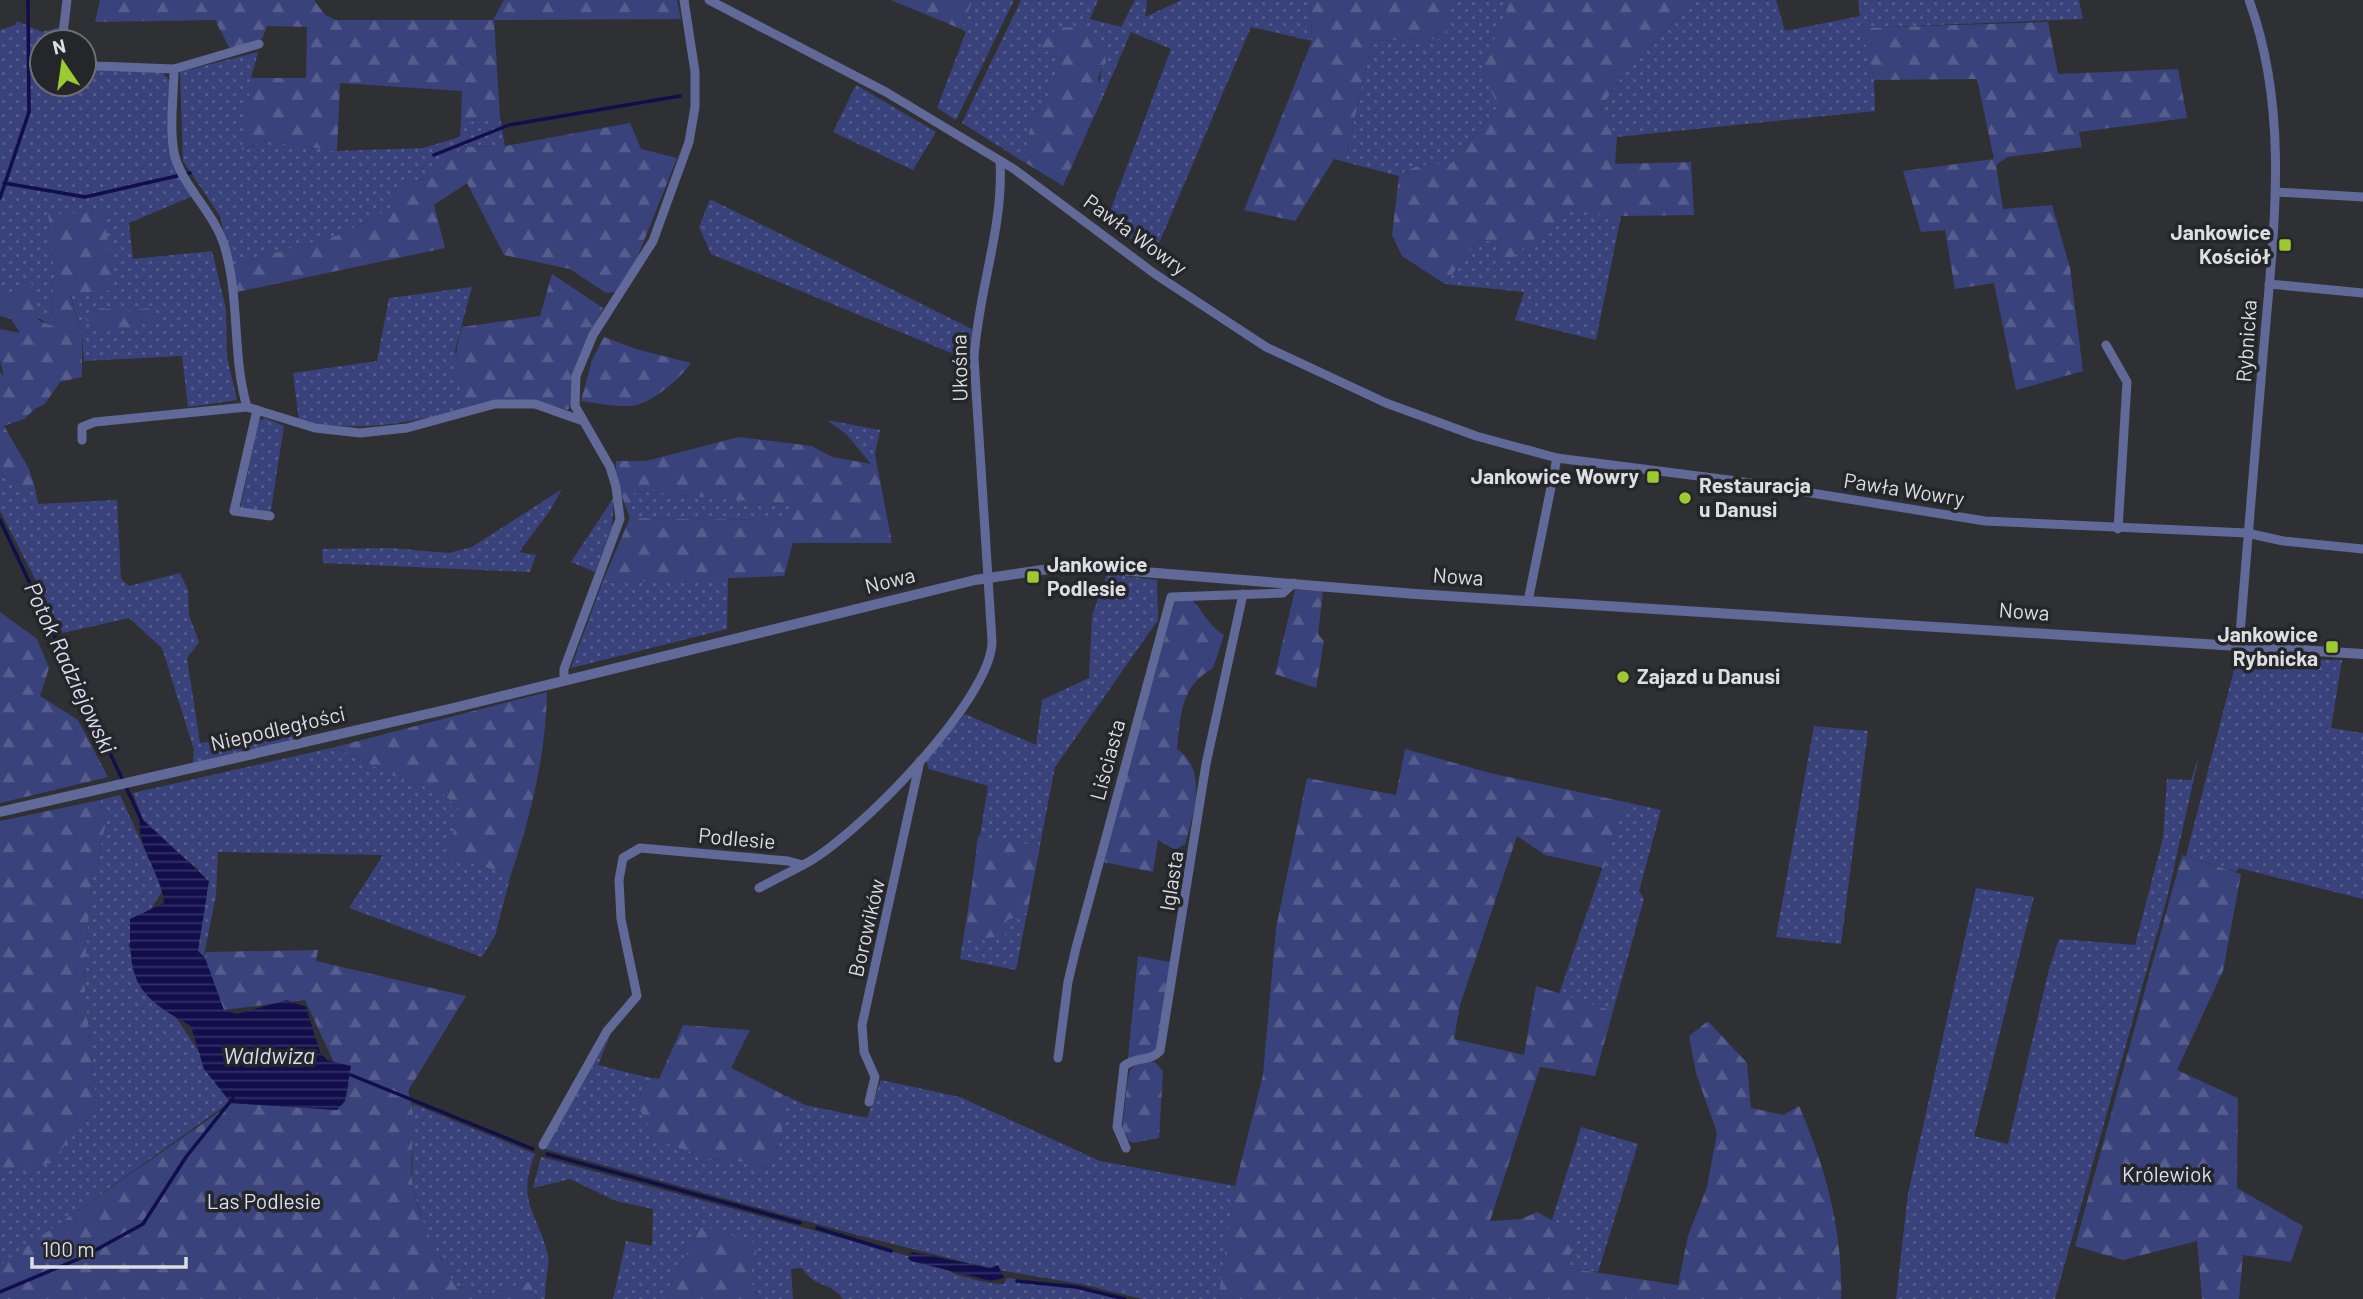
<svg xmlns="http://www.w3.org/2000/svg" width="2363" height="1299" font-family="Barlow,sans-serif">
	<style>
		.grass { fill: url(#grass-dots) }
		.forest { fill: url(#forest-firs); fill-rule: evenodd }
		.water { fill: url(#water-rules) }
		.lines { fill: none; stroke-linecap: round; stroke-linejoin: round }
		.stream { stroke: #110e4b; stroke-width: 3.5 }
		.minor { stroke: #606998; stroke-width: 9 }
		.tertiary { stroke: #606998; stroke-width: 10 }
		.poi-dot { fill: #9dca31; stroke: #25262a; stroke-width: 2.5 }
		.labels { text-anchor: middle; stroke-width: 7; stroke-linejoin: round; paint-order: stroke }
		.poi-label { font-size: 21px; font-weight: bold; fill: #dddee1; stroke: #25262a; text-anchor: end }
		.street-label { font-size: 21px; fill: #dddee1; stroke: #25262a }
		.park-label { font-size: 21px; fill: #dbdff3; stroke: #25262a }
		.water-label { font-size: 23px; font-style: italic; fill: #d8ddf0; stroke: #25262a }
	</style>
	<defs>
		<pattern id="grass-dots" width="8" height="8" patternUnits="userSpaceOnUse" patternTransform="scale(1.75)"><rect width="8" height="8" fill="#3a427b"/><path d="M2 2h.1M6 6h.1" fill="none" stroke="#565d8d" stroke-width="1.8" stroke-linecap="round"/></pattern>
		<pattern id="forest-firs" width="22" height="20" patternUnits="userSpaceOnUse" patternTransform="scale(1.75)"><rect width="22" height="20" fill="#3a427b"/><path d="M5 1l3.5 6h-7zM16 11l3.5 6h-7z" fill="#565d8d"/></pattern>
		<pattern id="water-rules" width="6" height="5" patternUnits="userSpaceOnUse" patternTransform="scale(1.75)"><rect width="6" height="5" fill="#110e4b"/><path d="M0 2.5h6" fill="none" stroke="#333165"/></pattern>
	</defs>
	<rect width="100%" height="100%" fill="#2f3034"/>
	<g class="grass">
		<polygon points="973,0 1014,0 956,120 937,108 966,32 961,29"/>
		<path d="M1021 0H1098L1090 19 1121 27 1135 0H1147L1145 17 1182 0H1310L1312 41 1251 27 1154 255 1106 222 1171 49 1131 32 1102 99C1094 79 1107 69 1104 50H1039L1061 53 1058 70 1046 100 1032 117 1024 162 962 123Z"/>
		<path d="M1451 0H1511L1498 106 1451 164C1432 164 1414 163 1399 176L1345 162 1372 41 1443 39Z"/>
		<polygon points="1695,0 1776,0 1785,31 1860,16 1858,0 2079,0 2083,19 1862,28 1874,80 1875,111 1617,137 1600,109 1619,80"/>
		<polygon points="17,21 42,32 60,27 57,42 42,42 42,84 84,84 84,64 162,72 169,80 171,156 195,195 129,223 133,259 212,251 226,309 227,357 237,400 188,407 182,356 84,361 82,335 48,214 55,278 51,290 52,327 0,291 0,30 15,25"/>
		<polygon points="258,52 251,78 243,150 264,141 337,151 423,148 460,137 461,122 500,117 505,146 466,147 452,155 432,176 396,188 391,209 339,235 232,265 220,216 183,161 180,72"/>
		<polygon points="856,85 936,132 913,170 833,132"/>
		<polygon points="710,199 972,329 968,360 711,254 699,227"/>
		<polygon points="1568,210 1621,216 1596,340 1515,320 1524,292 1445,284 1478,240 1498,241 1495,271"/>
		<path d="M472 287 455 350 468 408C413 423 356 433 299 421L293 373 377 361 389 298Z"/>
		<polygon points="265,418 284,426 270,516 240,509 259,421"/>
		<polygon points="827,420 880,430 875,454 877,465 871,464 847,435"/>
		<polygon points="0,475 20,483 24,493 35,488 38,504 117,500 121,579 129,586 180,573 188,590 189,615 199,642 187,658 200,743 319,726 297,739 193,763 194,750 162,648 129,618 63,633 0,511"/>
		<polygon points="562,489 549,512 519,552 536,555 530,572 323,563 322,549 391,548 449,553 472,547"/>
		<polygon points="634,491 794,505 791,520 630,518"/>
		<polygon points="614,497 612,527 595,572 571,562"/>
		<polygon points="1107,574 1157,580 1158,620 1055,767 1016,970 960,959 988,786 929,769 926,761 965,714 1036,745 1042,700 1089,678 1092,616"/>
		<polygon points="728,577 727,629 571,668 602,583"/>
		<polygon points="2237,658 2342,660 2331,728 2363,733 2363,899 2239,868 2236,872 2186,856"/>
		<polygon points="1814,726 1868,731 1841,944 1776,937"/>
		<polygon points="335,747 396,777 440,791 459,809 447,857 511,874 495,936 482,957 349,908 383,855 218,852 216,895 202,965 193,945 199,870 144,824 133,793"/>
		<polygon points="2199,756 2168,894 2055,1299 1896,1299 1908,1194 1976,888 2034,897 1974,1136 2008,1144 2049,969 2059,939 2135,945 2163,838 2167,779 2191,780"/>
		<polygon points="120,795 163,890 128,945 221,1085 247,1090 0,1266 0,1168 9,1171 96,1105 84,980 91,887 106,823 100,800"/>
		<polygon points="1625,802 1661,810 1639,891 1644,899 1613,1011 1559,994"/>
		<polygon points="610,1036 598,1065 646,1077 637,1104 709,1159 745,1162 767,1169 782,1136 782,1094 805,1105 867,1118 881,1080 960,1097 1100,1161 1235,1186 1218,1299 1142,1299 1086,1285 993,1269 857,1235 545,1149"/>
		<path d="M413 1104 535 1154C516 1202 537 1211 548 1255 550 1264 544 1286 545 1299H538L529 1282 487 1295 455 1286 426 1231 412 1185Z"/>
		<polygon points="1581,1127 1638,1144 1598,1272 1568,1268 1575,1233 1552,1220"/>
		<path d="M541 1157 934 1263C949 1275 986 1284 1004 1284L1007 1278 1081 1288 1118 1299H843C830 1280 816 1290 802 1268L791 1269 793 1299H759L750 1280 701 1225 663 1299H613L626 1241 652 1246 653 1209 616 1201 570 1179 533 1188Z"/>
	</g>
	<g class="forest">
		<polygon points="100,0 314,0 325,15 336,20 493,20 504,0 677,0 681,19 494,20 500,117 461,122 462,91 340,83 337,151 264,141 242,150 251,78 306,78 307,27 267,26 262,39 231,51 215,20 95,22"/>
		<polygon points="891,0 973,0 961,29"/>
		<polygon points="1310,0 1451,0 1444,39 1372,41 1345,162 1334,159 1295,221 1244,210 1312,41"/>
		<path d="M1511 0H1695L1619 80 1600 109 1617 137 1615 164 1691 162 1694 215 1621 216 1568 211 1495 272 1498 242 1478 240 1445 284 1402 256 1392 235 1399 176C1414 163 1432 164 1451 164L1498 106 1481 70Z"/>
		<polygon points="2048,22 2058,74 2178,69 2187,118 2079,132 2082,147 2007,157 1996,165 2003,209 2052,205 2070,268 2083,371 2016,390 1994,283 1955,289 1945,230 1921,232 1903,171 1994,159 1977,79 1874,80 1862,28"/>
		<polygon points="1061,27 1082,28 1104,50 1106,62 1098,77 1102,99 1063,186 1024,162 1032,117 1046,100 1058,70 1061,53 1039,51 1044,38"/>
		<polygon points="630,123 641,149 677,158 637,258 615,292 606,293 570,269 504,255 467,183 434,205 445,248 237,292 232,265 339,235 391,209 396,188 432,176 452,155 466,147 505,146"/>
		<polygon points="104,212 115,290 70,294 82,335 82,377 60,382 44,405 36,408 24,419 4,426 29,469 35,488 24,494 20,483 0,475 0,372 4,377 0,360 0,329 20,333 11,319 0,316 0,291 13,298 20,282 32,283 38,320 52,326 51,290 55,278 48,214"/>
		<path d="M552 274 603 308 572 374V403L568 410C532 400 503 397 468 408 453 381 453 356 462 327L540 316Z"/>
		<path d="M157 307 154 318C128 332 106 341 84 317L99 308 127 311Z"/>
		<path d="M604 337 636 349 691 363C681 378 649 406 630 406 614 407 597 403 581 401L592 360Z"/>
		<path d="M739 437 812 446 832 457 877 465 892 543H793L784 576 602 583 630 518 616 480V461H646ZM634 491 793 505 794 506 790 520 631 518Z"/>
		<polygon points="1295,590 1323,591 1318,634 1324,641 1316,688 1275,674"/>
		<path d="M1192 600C1204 612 1209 627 1224 635L1213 668C1180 687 1181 714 1177 749 1208 770 1194 813 1185 844L1175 850 1158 840 1153 872 1103 862 1175 601Z"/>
		<polygon points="0,612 37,639 49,668 40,696 78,720 108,777 0,803"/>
		<path d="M547 692C546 752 531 817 511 874L447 857 459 809 440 791 396 777 335 747Z"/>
		<path d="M1405 749 1490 773 1625 802 1604 868 1545 855 1517 836 1460 1005 1454 1039 1524 1055 1536 986 1613 1011 1595 1076 1540 1067 1490 1221 1522 1219 1537 1212 1575 1233 1568 1268 1678 1285 1688 1236 1707 1187 1717 1133 1696 1073 1689 1036 1708 1021 1747 1063 1751 1108 1784 1115 1799 1106C1826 1168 1843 1231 1841 1299H1218L1235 1186 1263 1075 1276 928 1307 778 1396 795Z"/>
		<polygon points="100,800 106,823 91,887 84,980 96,1105 51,1163 8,1171 0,1168 0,821"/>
		<polygon points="978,836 1040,846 1027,913 1007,920 1005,936 965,940"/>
		<polygon points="2182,855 2241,874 2223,971 2177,1070 2238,1098 2237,1188 2303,1226 2291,1262 2243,1255 2239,1299 2202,1299 2197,1241 2123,1260 2075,1246"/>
		<path d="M318 950 316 961 466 996 408 1091C420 1122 407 1156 413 1187 420 1223 438 1254 455 1286L487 1295 529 1282 538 1299H0V1266L7 1260 232 1103 337 1110 345 1101 349 1084H344L305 1000 223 1010 202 965 206 952Z"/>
		<polygon points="1138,956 1170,962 1159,1047 1150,1055 1128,1058"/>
		<polygon points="683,1025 750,1030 731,1068 782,1094 782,1136 767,1169 745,1162 709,1159 655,1139 637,1104 646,1077 659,1079"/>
		<polygon points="1139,1062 1155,1062 1163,1071 1159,1138 1133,1143 1124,1139 1122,1129 1128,1077 1130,1070"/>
		<polygon points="701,1225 758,1244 750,1280 759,1299 663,1299"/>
	</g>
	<g class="water">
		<path d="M140 817 209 881 198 951 205 958 224 1010 237 1014 287 1000 306 1007 320 1052 327 1060 351 1066 345 1101 337 1110 231 1103 204 1069 191 1026C135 995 129 982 130 919L164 903C162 875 135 844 140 817Z"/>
		<polygon points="912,1252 990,1268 998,1265 1004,1278 991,1281 911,1261 908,1258"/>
	</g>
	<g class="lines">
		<g class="stream">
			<polyline points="434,155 509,125 680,96"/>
			<polyline points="4,183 85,197 190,173"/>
			<polyline points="0,198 29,112 28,0"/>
			<polyline points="0,520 141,819"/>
			<polyline points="351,1075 533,1149"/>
			<polyline points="547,1154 800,1223"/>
			<polyline points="817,1228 891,1251"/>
			<polyline points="1017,1281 1076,1287 1125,1299"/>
			<polyline points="0,1292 83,1257 143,1224 186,1157 233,1098"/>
		</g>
		<g class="minor">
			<polyline points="709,0 886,92 1014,169 1155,274 1266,347 1386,403 1476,436 1557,458 1737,481 1985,521 2247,533 2283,541 2363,549"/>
			<polyline points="62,42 67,0"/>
			<path d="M84 62 97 66 174 69C174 94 168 136 176 160 186 190 216 215 225 248 240 300 232 356 247 407L315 428 360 433 407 428 495 404H535L583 421"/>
			<polyline points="174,69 259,44"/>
			<polyline points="2276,192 2363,197"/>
			<polyline points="2269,284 2363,293"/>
			<polyline points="2106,345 2127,382 2118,529"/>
			<polyline points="257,410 234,511 270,516"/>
			<polyline points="82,440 82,427 95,422 247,407"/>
			<polyline points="1528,601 1557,458"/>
			<path d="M2239 646C2247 550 2255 453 2263 356 2273 237 2291 114 2249 0"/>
			<polyline points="564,681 564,669 620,519 616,487 610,467 575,406 576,376 593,335 653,241 689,142 695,107 695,72 684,0"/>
			<polyline points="759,888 803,865"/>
			<polyline points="1058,1058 1068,982 1076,948 1171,597 1283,593 1294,583"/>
			<polyline points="869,1102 875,1077 864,1052 862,1025 920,761"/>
			<path d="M543 1145 607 1031 637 996 621 919 619 880 623 858 640 848 788 861 803 865C854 840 993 698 992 641L974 358C978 291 1004 227 1000 161"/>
			<path d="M1126 1148 1117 1127 1124 1066C1136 1056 1150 1062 1160 1051L1206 764 1243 594"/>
		</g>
		<polyline class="tertiary" points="0,812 449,709 975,580 1069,566 1416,594 2363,654"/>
	</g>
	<g class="poi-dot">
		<rect x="2278" y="238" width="14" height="14" rx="3.5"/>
		<rect x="1646" y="470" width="14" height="14" rx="3.5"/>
		<circle cx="1685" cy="498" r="7"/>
		<rect x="1026" y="570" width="14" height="14" rx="3.5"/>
		<rect x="2325" y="640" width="14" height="14" rx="3.5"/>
		<circle cx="1623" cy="677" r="7"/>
	</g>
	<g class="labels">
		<g class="poi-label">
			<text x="2271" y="240">Jankowice<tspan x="2271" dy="24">Kościół</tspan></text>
			<text x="1639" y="484">Jankowice Wowry</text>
			<text x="1699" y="493" text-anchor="start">Restauracja<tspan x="1699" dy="24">u Danusi</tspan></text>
			<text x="1047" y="572" text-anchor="start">Jankowice<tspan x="1047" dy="24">Podlesie</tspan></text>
			<text x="2318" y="642">Jankowice<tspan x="2318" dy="24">Rybnicka</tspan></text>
			<text x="1637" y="684" text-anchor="start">Zajazd u Danusi</text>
		</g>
		<g class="street-label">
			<text transform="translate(1135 235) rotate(36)" y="7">Pawła Wowry</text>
			<text transform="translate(2247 341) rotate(-86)" y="7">Rybnicka</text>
			<text transform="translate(960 368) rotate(-91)" y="7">Ukośna</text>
			<text transform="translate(1904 490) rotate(9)" y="7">Pawła Wowry</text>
			<text transform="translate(1458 577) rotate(4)" y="7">Nowa</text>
			<text transform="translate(890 581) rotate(-14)" y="7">Nowa</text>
			<text transform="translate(2024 612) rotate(4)" y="7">Nowa</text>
			<text transform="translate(278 729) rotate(-13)" y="7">Niepodległości</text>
			<text transform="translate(1108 760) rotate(-75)" y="7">Liściasta</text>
			<text transform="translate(737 839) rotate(5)" y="7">Podlesie</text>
			<text transform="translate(1172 881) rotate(-81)" y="7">Iglasta</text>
			<text transform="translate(867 928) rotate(-77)" y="7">Borowików</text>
		</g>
		<g class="park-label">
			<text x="2167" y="1182">Królewiok</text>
			<text x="264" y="1209">Las Podlesie</text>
		</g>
		<g class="water-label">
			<text transform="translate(70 668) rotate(65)" y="8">Potok Radziejowski</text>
			<text x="269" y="1064">Waldwiza</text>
		</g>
	</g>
	<g transform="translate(63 63) rotate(347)"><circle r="33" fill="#25262a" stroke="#6f7073" stroke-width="2"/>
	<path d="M0-5L12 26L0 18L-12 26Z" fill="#9dca31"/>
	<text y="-10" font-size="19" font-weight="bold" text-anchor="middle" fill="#dddee1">N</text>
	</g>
	<path d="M32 1257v10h154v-10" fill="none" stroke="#dddee1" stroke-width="3.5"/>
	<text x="42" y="1257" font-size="21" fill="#dddee1" stroke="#25262a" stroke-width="5" paint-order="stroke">100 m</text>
</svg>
